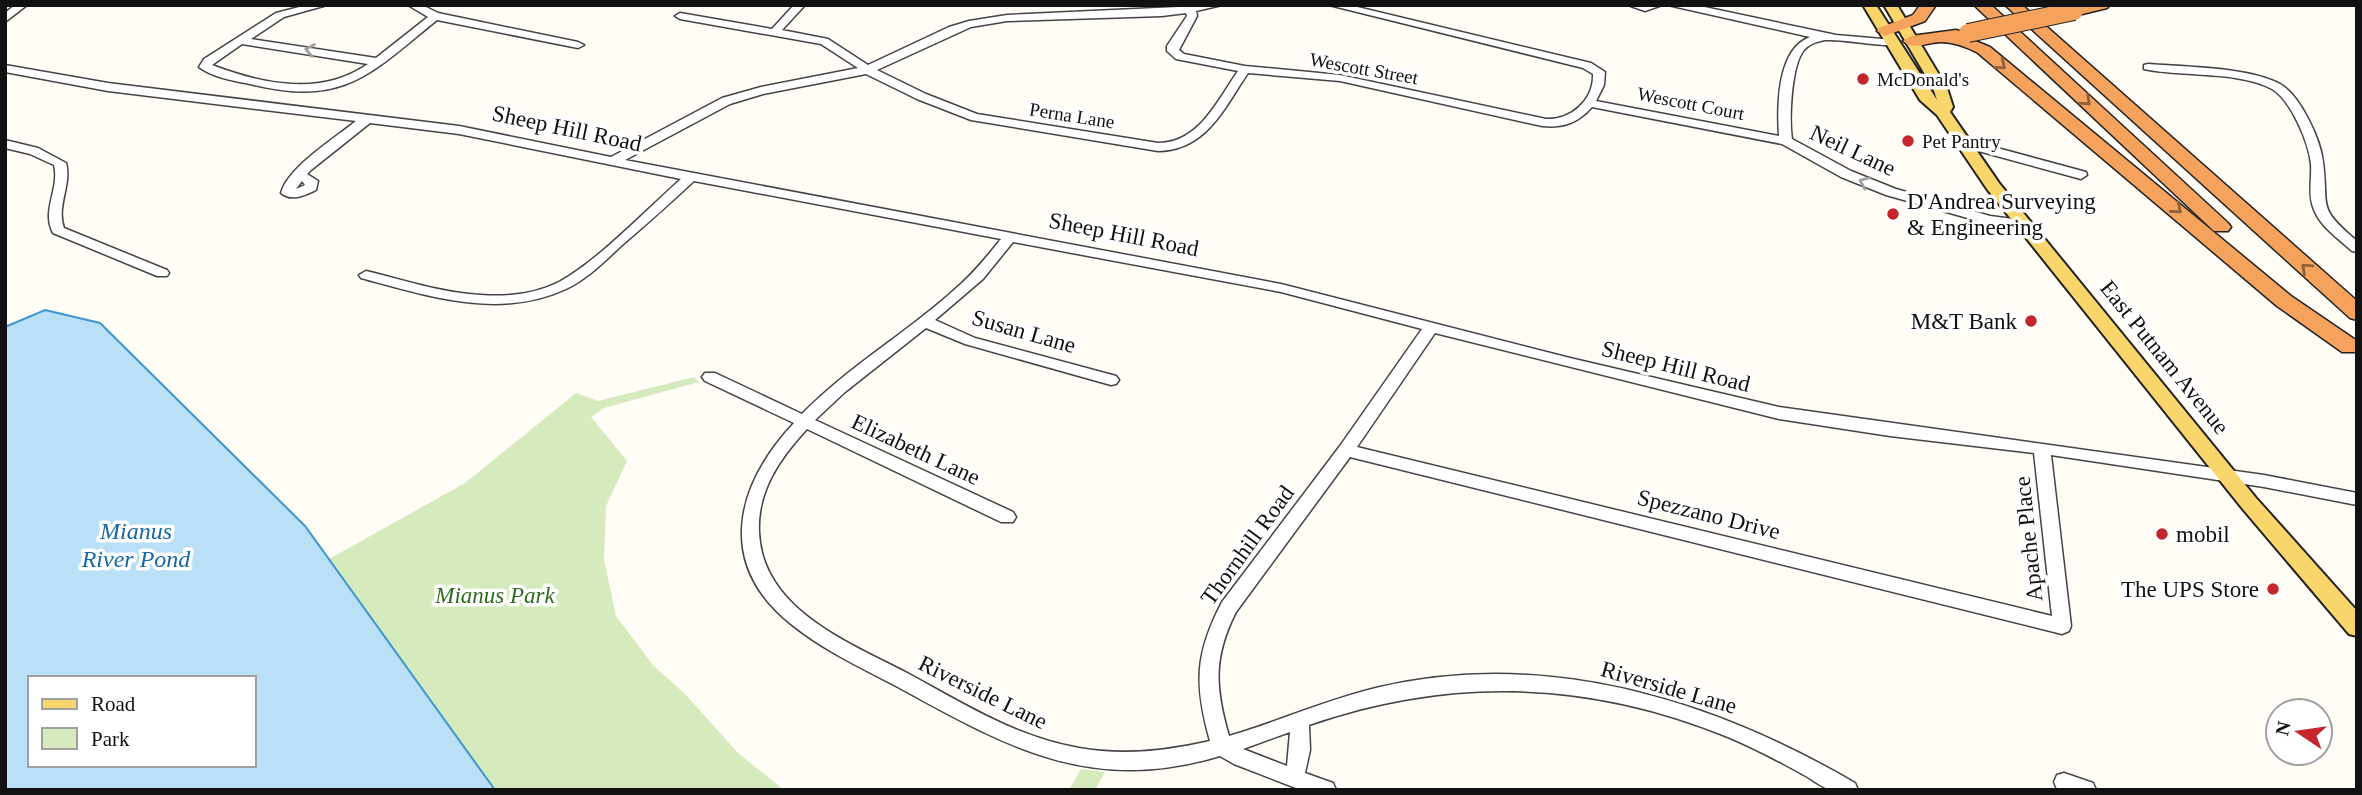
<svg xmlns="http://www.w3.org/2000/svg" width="2362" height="795" font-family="Georgia,serif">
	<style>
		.green { fill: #d5ebbd }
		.water { fill: #b9e0f7; stroke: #3f96cf; stroke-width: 2; fill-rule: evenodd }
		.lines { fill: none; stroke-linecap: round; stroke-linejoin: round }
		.minor-casing { stroke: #444; stroke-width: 3 }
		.major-casing { stroke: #222; stroke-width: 4 }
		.highway-casing { stroke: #222; stroke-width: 3 }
		.minor { fill: #fff; fill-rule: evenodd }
		.major { fill: #f9d66b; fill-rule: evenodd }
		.highway { fill: #f5a25d; fill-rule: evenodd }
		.highway-bridge-casing { stroke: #222; stroke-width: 20; stroke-linecap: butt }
		.highway-bridge { stroke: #f5a25d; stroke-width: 18 }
		.oneway { stroke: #a0a0a0 }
		.oneway2 { stroke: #8e613b }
		.poi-dot { fill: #c4262e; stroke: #fff; stroke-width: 2.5 }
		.labels { text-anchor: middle; stroke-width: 7; stroke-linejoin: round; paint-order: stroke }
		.far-street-label { font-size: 19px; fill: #111; stroke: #fff }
		.far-poi-label { font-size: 19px; fill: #111; stroke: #fff; text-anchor: start }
		.street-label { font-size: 23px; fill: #111; stroke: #fff }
		.poi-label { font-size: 23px; fill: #111; stroke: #fff; text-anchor: start }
		.park-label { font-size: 23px; font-style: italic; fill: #2f6b1f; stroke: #fff }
		.water-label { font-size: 24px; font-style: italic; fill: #1768a6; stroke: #fff }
	</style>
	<rect width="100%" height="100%" fill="#fffdf5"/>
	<g class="green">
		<polygon points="694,377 699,382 604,408 591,417 627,461 606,506 604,560 616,616 653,665 686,695 738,753 784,790 495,790 329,559 465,483 576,393 598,401"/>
		<polygon points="1081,769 1105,772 1095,790 1069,790"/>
	</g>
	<path class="water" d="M45 310 100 323 305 526 495 790H5V327ZM30 678H254V765H30Z"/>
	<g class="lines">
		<g class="minor-casing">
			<g id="minor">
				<polygon points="15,5 27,5 5,22 5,13"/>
				<path d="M307 5H327L284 17 251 39 376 58 428 17 408 5H422L438 13 578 42 584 45 578 48 437 20C369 75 344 107 250 84 234 81 212 77 199 67L204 59 276 13ZM242 44 368 64C321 97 262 84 212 65Z"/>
				<path d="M794 5H805L782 30 828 39 868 65 949 27 969 21 1007 15 1222 5 1196 11 1197 16 1179 50 1184 54 1245 66 1340 75 1546 119C1571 120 1594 100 1593 74L1583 68 1329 5H1349L1591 63 1605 72 1604 85 1596 101 1779 136C1777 106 1777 49 1810 37L1668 5H1695L1836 35 1894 40V44L1890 45C1871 45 1841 39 1825 40 1819 41 1809 44 1805 49 1791 63 1789 120 1792 139L1851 171 1896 189 1990 216 2029 221 2031 224 2029 227 1989 224 1886 195 1841 177 1782 144 1592 107C1578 123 1563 128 1542 126L1340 81 1248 73C1224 108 1207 150 1158 151L971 120 917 99 866 74 763 94 730 104 625 160 1281 284 1570 358 1779 407 2264 475 2357 493V505L2264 487 2051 455 2071 626 2069 631 2062 634 1350 457 1236 612C1213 657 1215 688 1229 736 1280 721 1328 699 1380 687 1547 649 1711 699 1855 783L1858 790C1850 790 1840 791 1832 790 1822 788 1812 779 1804 775 1779 761 1754 748 1728 737 1588 680 1451 676 1309 725L1310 750 1305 773 1333 783 1336 790H1301L1234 764 1220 756C1090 795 1007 747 896 686 860 667 823 650 791 624 716 564 735 486 794 423L705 381 702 377 705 373H715L802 414C848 367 905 334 953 291 971 276 986 258 1001 239L694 181C670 203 646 225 621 246 604 262 587 279 566 289 499 320 428 296 361 278L359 275 366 271C404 280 442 293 481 295 507 297 535 294 559 282 599 260 646 210 681 179L459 134 370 123 311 170 307 174 318 181 316 190C305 195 292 202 281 193 288 167 335 138 356 121L108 91 5 72V65L108 83 459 126 611 157 722 98 761 87 858 68 821 44 680 19 675 16 680 13 772 29ZM1186 13 1187 16 1167 46V51L1176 59 1238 71C1217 101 1199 143 1158 143L977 114 926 94 877 70 971 27 1007 21 1162 16ZM302 181 305 185 296 189ZM1013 242 1281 292 1422 329 1340 446 1222 602C1195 654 1194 684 1210 741 1167 751 1123 756 1079 748 1016 737 964 704 909 674 850 643 762 610 759 532 757 491 780 458 807 429L1001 522H1013L1016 517 1013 512 815 420 845 392 926 328 965 344 1111 385 1116 384 1119 380 1116 376 975 338 935 320 983 279ZM1435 333 1779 419 1890 436 2034 453 2052 616 1357 447ZM1290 732 1287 766 1243 749Z"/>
				<polygon points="1628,5 1662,5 1645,11"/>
				<path d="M2148 64C2184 67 2249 67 2280 84 2300 95 2321 140 2323 162 2329 209 2316 206 2357 241V252L2352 251C2338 238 2319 226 2313 207 2308 194 2312 178 2311 164 2309 143 2291 100 2272 89 2240 71 2180 77 2144 69V65Z"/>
				<polygon points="1959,134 1990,146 2086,172 2087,175 2081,179 1982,152 1955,141 1953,138"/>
				<path d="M5 140 38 148 66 163C72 185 56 206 64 228L167 270 169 273 167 276H157L53 233C41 210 60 189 54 165L30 154 5 148Z"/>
				<polygon points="2064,773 2093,783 2096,790 2057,789 2054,782 2057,775"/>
			</g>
		</g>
		<g class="major-casing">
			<polygon id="major" points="1863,5 1876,5 1937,100 1933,88 1884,5 1897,5 1947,88 1953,107 1950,112 1999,183 2256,498 2357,611 2357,636 2349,634 2242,508 1987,189 1937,115 1920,100"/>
		</g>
		<g class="highway-casing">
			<g id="highway">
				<polygon points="1920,5 1936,5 1925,21 1885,36 1877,31 1879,28 1913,15"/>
				<polygon points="1974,5 1991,5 2228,223 2231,227 2228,231 2214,231"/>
				<polygon points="2005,5 2022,5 2357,301 2357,320 2350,318"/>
				<polygon points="2079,5 2110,5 2107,8 2074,16 2066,11"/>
				<path d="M1956 30 1962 32 1963 36 1990 47 2291 296 2357 341V352H2342L2277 306 1978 53C1967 47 1954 42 1941 42 1928 42 1913 51 1903 41L1911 36Z"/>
			</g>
		</g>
		<use href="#minor" class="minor"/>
		<use href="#major" class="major"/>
		<use href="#highway" class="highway"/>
		<g class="highway-bridge-casing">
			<polyline id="highway-bridge" points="1968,33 2074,11"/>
		</g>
		<use href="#highway-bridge" class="highway-bridge"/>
	</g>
	<defs><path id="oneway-chevron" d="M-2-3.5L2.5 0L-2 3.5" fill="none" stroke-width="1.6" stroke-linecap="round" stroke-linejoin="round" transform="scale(1.75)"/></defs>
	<g class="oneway">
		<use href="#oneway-chevron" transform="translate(310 50) rotate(-171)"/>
		<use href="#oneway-chevron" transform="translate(1864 182) rotate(-157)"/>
	</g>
	<g class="oneway2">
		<use href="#oneway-chevron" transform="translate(2001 65) rotate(40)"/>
		<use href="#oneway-chevron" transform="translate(2086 101) rotate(43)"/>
		<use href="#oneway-chevron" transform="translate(2177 209) rotate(40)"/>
		<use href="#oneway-chevron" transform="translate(2306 268) rotate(-138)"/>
	</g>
	<g class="poi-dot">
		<circle cx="1863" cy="79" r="7"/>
		<circle cx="1908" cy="141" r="7"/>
		<circle cx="1893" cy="214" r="7"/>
		<circle cx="2031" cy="321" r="7"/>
		<circle cx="2162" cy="534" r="7"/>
		<circle cx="2273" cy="589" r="7"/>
	</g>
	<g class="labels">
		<g class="far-street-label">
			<text transform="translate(1364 68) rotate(10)" y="7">Wescott Street</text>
			<text transform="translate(1691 103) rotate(11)" y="7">Wescott Court</text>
			<text transform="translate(1072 115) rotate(9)" y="7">Perna Lane</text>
		</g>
		<g class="far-poi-label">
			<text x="1877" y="86">McDonald's</text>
			<text x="1922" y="148">Pet Pantry</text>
		</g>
		<g class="street-label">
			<text transform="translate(567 128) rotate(12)" y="8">Sheep Hill Road</text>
			<text transform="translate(1853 150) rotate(25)" y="8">Neil Lane</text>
			<text transform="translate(1124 234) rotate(11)" y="8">Sheep Hill Road</text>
			<text transform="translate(1024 331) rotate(16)" y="8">Susan Lane</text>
			<text transform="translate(2165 357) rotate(51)" y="8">East Putnam Avenue</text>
			<text transform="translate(1676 366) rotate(14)" y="8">Sheep Hill Road</text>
			<text transform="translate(916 449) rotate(25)" y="8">Elizabeth Lane</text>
			<text transform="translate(1709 514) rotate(14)" y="8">Spezzano Drive</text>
			<text transform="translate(2028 539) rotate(-96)" y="8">Apache Place</text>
			<text transform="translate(1247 545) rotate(-54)" y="8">Thornhill Road</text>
			<text transform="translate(1669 687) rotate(16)" y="8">Riverside Lane</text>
			<text transform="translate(983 692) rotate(26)" y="8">Riverside Lane</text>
		</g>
		<g class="poi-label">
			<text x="1907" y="209">D'Andrea Surveying<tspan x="1907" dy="26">&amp; Engineering</tspan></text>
			<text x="2017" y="329" text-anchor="end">M&amp;T Bank</text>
			<text x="2176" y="542">mobil</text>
			<text x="2259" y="597" text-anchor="end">The UPS Store</text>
		</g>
		<g class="park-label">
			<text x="495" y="603">Mianus Park</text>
		</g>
		<g class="water-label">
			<text x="136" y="539">Mianus<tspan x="136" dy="28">River Pond</tspan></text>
		</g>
	</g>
	<rect width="2362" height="795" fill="none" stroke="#111111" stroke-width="14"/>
	<rect x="28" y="676" width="228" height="91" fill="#ffffff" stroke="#a0a0a0" stroke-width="2"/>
	<rect x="42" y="699" width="35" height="10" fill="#f9d66b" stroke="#a0a0a0" stroke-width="2"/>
	<text x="91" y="711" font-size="21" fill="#111111">Road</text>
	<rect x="42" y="728" width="35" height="21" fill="#d5ebbd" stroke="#a0a0a0" stroke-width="2"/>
	<text x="91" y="746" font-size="21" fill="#111111">Park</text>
	<g transform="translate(2299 732) rotate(283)"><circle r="33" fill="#ffffff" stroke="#a0a0a0" stroke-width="2"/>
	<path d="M0-5L12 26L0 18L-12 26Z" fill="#c4262e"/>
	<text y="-10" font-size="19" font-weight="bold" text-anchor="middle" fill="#111111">N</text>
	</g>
</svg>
